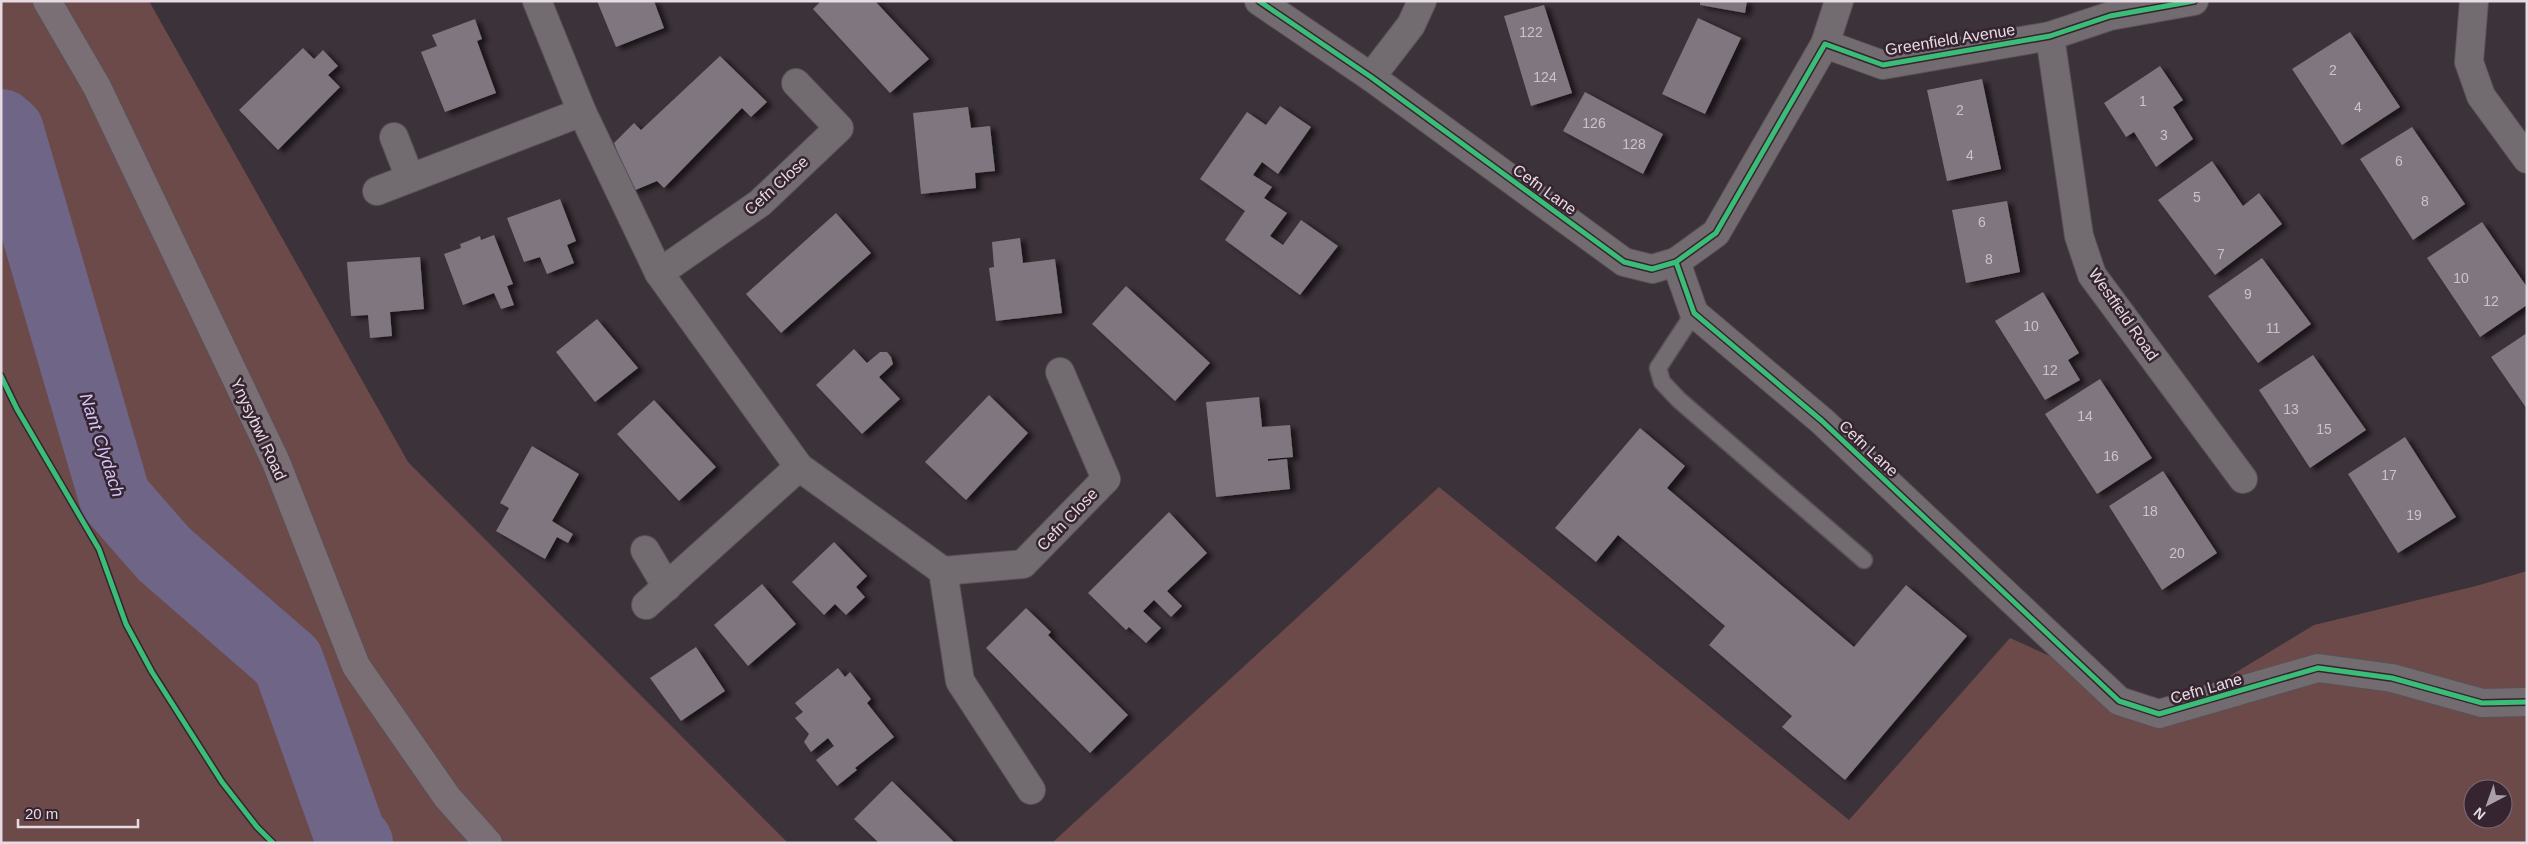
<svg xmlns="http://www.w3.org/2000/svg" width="2528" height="844" font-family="Arial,sans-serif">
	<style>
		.green { fill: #6d4a4a; fill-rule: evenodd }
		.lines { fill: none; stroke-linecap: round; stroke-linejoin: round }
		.river { stroke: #6f6587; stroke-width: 72 }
		.building { fill: #7f767f; filter: url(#shadow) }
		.lane-casing { stroke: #595157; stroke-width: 19 }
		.street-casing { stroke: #595157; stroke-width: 30 }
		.secondary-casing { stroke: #595157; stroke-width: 30 }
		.lane { stroke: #726b6f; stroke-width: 16 }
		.street { stroke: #726b6f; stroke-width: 28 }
		.secondary { stroke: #7a6f75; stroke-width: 28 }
		.cycleway-casing { stroke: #362430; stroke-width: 8 }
		.cycleway { stroke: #3abd76; stroke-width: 5 }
		.labels { text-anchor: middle; stroke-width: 5; stroke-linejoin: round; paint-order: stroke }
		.number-label { font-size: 14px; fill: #ccc2c9 }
		.street-label { font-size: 16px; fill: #e6dbe2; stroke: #362430 }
		.water-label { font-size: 18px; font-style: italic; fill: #d1c4f6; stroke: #362430 }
	</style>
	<defs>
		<filter id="shadow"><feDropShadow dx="5.5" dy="3" stdDeviation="2.5" flood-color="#0009"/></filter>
	</defs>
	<rect width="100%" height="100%" fill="#3c3239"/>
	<g class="green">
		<polygon points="1,1 149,1 408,462 788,843 1,843"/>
		<path d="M1439 487 1849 820 2010 638 2172 711 2314 625 2476 586 2527 571V843H1052ZM2473 789H2503V819H2473Z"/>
	</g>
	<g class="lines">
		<polyline class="river" points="1,125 8,131 115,498 164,554 288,662 351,838 357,843"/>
	</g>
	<g class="building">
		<polygon points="597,1 654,1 664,28 616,47"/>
		<polygon points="821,1 875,1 929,59 890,93 813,9"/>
		<polygon points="1700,1 1747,1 1745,13 1700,5"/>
		<polygon points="1544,5 1572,93 1531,106 1504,16"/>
		<polygon points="1698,18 1741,38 1705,114 1662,94"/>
		<polygon points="475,19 482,39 477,41 496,93 445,112 421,52 437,46 432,35"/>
		<polygon points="2350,32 2400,107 2342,145 2292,69"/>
		<polygon points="303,48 314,59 323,50 338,66 328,75 340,87 278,150 239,110"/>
		<polygon points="720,56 767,102 751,117 742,108 664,188 657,181 633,191 614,143 634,123 641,130"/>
		<polygon points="2160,66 2183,100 2173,107 2193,139 2156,167 2134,132 2126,137 2104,103"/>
		<polygon points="1982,79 2001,169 1947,181 1927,90"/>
		<polygon points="1585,92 1663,134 1643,174 1563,131"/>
		<polygon points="1280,106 1311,127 1278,174 1262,162 1253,175 1272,187 1264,198 1287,213 1270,236 1283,245 1301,220 1338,246 1300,295 1225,240 1245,211 1200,179 1247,112 1266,125"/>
		<polygon points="968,107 971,128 990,126 995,171 975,173 976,188 921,194 913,113"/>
		<polygon points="2412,127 2465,204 2413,240 2360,159"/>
		<polygon points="2212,161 2243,206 2259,193 2282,224 2215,275 2158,200"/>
		<polygon points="560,199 576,241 567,245 574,263 547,274 540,257 524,262 507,218"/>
		<polygon points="2007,201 2020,272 1966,283 1952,210"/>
		<polygon points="836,213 871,253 781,333 746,294"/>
		<polygon points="2482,222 2527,287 2527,305 2480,337 2427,258"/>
		<polygon points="494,235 513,284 507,286 514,305 501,309 494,293 463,305 444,254 461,248 460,244 468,241 480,236 481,240"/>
		<polygon points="1020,238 1023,263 1055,259 1062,313 996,321 989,268 994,267 992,242"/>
		<polygon points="420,257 424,309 390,312 392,336 370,338 368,315 351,316 347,262"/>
		<polygon points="2262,258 2311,324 2258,363 2208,296"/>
		<polygon points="1126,286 1210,363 1175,401 1092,324"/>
		<polygon points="2043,292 2079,353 2068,360 2080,380 2045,400 1995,321"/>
		<polygon points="597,319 638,368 595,402 556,352"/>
		<polygon points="2527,333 2527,409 2491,357"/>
		<polygon points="854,349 867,363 880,352 887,352 891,357 893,364 879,377 900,399 862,434 816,385"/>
		<polygon points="2313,355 2366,430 2310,468 2259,390"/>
		<polygon points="2100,379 2152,458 2097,494 2045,414"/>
		<polygon points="989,395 1028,433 966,500 925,462"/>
		<polygon points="1259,397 1262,427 1290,425 1293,457 1268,459 1268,461 1287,459 1290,489 1216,497 1206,402"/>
		<polygon points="654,400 716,467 679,501 617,434"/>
		<polygon points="1640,428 1685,466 1667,488 1854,647 1906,585 1967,636 1845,780 1782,727 1792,716 1709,645 1725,626 1618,535 1596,562 1555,528"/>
		<polygon points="2405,437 2456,517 2398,553 2348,474"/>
		<polygon points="532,446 579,474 552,521 573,534 568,543 557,537 545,559 496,531 509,508 500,503"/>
		<polygon points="2163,471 2217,553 2162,590 2109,506"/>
		<polygon points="1169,512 1207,553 1167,591 1182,606 1171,617 1154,600 1143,611 1161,628 1146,643 1129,627 1126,630 1088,593"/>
		<polygon points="834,542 867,576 856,587 865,597 846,615 835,604 824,615 792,582"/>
		<polygon points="762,584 796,624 748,666 714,625"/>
		<polygon points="1026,608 1051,632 1048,635 1128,715 1090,753 986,648"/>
		<polygon points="696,647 725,691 681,721 650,678"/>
		<polygon points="838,668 845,677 850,672 871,699 867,703 894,737 855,768 857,770 837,786 816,760 834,746 828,738 811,752 804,742 809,734 795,718 803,712 795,703"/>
		<polygon points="892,781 953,841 952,843 879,843 854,819"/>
	</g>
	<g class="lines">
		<g class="lane-casing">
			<polyline id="lane" points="1694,313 1658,368 1662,382 1679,400 1864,560"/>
		</g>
		<g class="street-casing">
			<g id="street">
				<polyline points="1259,1 1371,77 1624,262 1652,269 1676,262 1716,233 1825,44 1883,65 2050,36 2110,16 2194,1"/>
				<polyline points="2474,1 2469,62 2481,96 2527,159"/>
				<polyline points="2050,36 2079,236 2092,275 2243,479"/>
				<polyline points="1825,44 1839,1"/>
				<polyline points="1371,77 1411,25 1422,1"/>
				<polyline points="582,112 659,273 799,467 943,571 960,681 1031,790"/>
				<polyline points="394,137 410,178"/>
				<polyline points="377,191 582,112 537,1"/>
				<polyline points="1676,262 1694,313 1822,421 2119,701 2159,714 2318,668 2392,678 2482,703 2527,702"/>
				<polyline points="659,273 760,203 839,128 796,83"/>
				<polyline points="645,550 667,587"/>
				<polyline points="943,571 1023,564 1106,479 1060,372"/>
				<polyline points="646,605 799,467"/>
			</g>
		</g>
		<g class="secondary-casing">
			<polyline id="secondary" points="47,1 97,87 276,462 356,666 447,797 488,843"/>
		</g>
		<use href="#lane" class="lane"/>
		<use href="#street" class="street"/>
		<use href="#secondary" class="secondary"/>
		<g class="cycleway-casing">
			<g id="cycleway">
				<polyline points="1259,1 1371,77 1624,262 1652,269 1676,262 1716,233 1825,44 1883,65 2050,36 2110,16 2194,1"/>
				<polyline points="1676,262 1694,313 1822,421 2119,701 2159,714 2318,668 2392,678 2482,703 2527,702"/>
				<polyline points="1,376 17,409 99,549 126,624 152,672 222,782 257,827 273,843"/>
			</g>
		</g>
		<use href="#cycleway" class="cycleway"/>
	</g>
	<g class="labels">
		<g class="number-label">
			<text x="1531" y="37">122</text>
			<text x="2333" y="75">2</text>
			<text x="1545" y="82">124</text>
			<text x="2143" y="106">1</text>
			<text x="2358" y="112">4</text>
			<text x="1960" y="115">2</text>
			<text x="1594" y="128">126</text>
			<text x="2164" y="140">3</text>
			<text x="1634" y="149">128</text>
			<text x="1970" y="160">4</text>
			<text x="2399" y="166">6</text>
			<text x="2197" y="202">5</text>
			<text x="2425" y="206">8</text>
			<text x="1982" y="227">6</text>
			<text x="2221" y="259">7</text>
			<text x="1989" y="264">8</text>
			<text x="2461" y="283">10</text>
			<text x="2248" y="299">9</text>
			<text x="2491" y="306">12</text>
			<text x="2031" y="331">10</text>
			<text x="2273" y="333">11</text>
			<text x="2050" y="375">12</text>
			<text x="2291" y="414">13</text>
			<text x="2085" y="421">14</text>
			<text x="2324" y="434">15</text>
			<text x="2111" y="461">16</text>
			<text x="2389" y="480">17</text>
			<text x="2150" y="516">18</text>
			<text x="2414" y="520">19</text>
			<text x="2177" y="558">20</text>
		</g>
		<g class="street-label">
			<text transform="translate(1950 39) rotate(-9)" y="6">Greenfield Avenue</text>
			<text transform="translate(776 185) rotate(-42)" y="6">Cefn Close</text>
			<text transform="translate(1545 189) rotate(36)" y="6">Cefn Lane</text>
			<text transform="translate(2124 314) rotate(55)" y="6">Westfield Road</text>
			<text transform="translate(259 429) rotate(65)" y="6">Ynysybwl Road</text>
			<text transform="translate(1869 448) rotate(43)" y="6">Cefn Lane</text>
			<text transform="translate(1067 519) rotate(-46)" y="6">Cefn Close</text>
			<text transform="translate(2206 688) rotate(-16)" y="6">Cefn Lane</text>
		</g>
		<g class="water-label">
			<text transform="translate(102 445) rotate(72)" y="6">Nant Clydach</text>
		</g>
	</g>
	<rect width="2528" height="844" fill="none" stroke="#e6dbe2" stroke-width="5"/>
	<g transform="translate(2488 804) rotate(221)"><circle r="24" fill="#362430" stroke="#7c6d77"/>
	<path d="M0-4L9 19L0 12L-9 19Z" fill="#aaa0a7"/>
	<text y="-8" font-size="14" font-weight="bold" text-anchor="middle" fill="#e6dbe2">N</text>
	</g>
	<path d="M18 819v8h120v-8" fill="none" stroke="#e6dbe2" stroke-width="2.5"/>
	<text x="25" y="819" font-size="15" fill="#e6dbe2" stroke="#362430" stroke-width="4" paint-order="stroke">20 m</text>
</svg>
